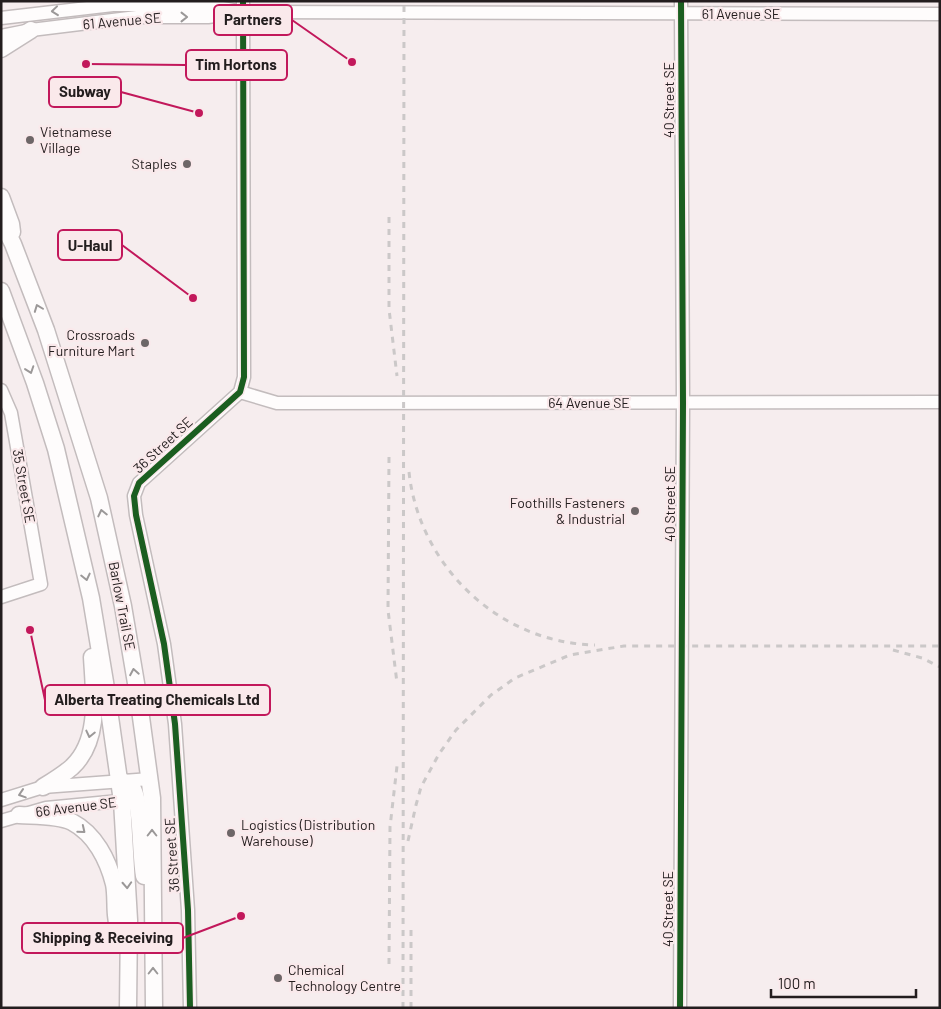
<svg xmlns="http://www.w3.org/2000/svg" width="941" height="1009" font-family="Barlow,sans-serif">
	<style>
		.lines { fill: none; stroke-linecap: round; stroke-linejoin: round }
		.minor-casing { stroke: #c3bcbd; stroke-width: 15 }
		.major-casing { stroke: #c3bcbd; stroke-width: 19 }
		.minor { stroke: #fefcfc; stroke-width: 12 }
		.major { stroke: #fefcfc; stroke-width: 16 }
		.rail { stroke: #cbc8c8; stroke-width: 3; stroke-dasharray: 6 6; stroke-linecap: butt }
		.cycleway-casing { stroke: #fae9eb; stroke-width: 9 }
		.cycleway { stroke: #1b5e20; stroke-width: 6 }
		.oneway { stroke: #9b9898 }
		.poi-dot { fill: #6d6667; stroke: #fae9eb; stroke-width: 2 }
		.labels { text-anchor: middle; stroke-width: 4.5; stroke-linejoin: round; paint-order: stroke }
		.street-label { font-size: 14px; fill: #231d1e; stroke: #fae9eb }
		.poi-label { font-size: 14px; fill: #231d1e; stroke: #fae9eb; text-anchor: start }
		.leader { fill: none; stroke: #c2185b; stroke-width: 2 }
		.callout-dot { fill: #c2185b; stroke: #fae9eb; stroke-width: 2 }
		.callout { fill: #fae9eb; stroke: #c2185b; stroke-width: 2 }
		.callout-label { font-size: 15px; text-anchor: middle; font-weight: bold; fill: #231d1e }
	</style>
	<rect width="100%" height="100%" fill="#f6edee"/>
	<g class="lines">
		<g class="minor-casing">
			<g id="minor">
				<polyline points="1,18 113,5 207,5 233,10"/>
				<polyline points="1,36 31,30 137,17 208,17 243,12 940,14"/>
				<polyline points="1,390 11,413 41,584 1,597"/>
				<polyline points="240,392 277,403 940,402"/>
				<polyline points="1,800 43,787 150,779"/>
				<polyline points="1,821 46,808 130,800"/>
				<polyline points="190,1008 188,910 175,724 164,644 136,515 134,496 139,483 240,392 244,377 243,1"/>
				<polyline points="680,1008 683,403 681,1"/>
			</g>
		</g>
		<g class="major-casing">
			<g id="major">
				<polyline points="1,49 31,30"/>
				<polyline points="1,197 11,224 12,232"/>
				<polyline points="1,220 13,244 46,330 99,498 123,606 138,695 152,798 154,1008"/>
				<polyline points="1,291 35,383 56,449 91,598 105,682 122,801 129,920 128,1008"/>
				<path d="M120 780C125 783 130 784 133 789 142 808 140 853 144 876"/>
				<path d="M43 787C53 781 63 775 72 767 101 740 94 693 92 657"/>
				<path d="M19 815C34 816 59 815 72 822 95 834 108 860 114 884 116 894 115 905 116 915 117 925 119 936 122 945"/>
			</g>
		</g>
		<use href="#minor" class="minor"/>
		<use href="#major" class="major"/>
		<g class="rail">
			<polyline points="389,217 389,309 397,376"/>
			<polyline points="389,457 388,610 397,683"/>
			<path d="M409 472C419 566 499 643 595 645"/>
			<polyline points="893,650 922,658 940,667"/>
			<polyline points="408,841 416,805 421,787 439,754 456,730 491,695 515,678 570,655 624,646 940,646"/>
			<polyline points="389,964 390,827 397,766"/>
			<polyline points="403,1008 404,1"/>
			<polyline points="411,1008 411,926"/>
		</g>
		<g class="cycleway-casing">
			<g id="cycleway">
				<polyline points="190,1008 188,910 175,724 164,644 136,515 134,496 139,483 240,392 244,377 243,1"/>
				<polyline points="680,1008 683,403 681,1"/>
			</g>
		</g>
		<use href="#cycleway" class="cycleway"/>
	</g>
	<defs><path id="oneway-chevron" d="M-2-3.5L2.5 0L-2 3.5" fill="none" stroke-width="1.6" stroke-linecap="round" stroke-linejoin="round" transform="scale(1.25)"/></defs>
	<g class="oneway">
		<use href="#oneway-chevron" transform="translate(55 11) rotate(174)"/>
		<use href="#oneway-chevron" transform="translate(184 17)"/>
		<use href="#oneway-chevron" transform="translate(38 308) rotate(-111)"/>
		<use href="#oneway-chevron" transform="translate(30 370) rotate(71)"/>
		<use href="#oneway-chevron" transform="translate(102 513) rotate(-103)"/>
		<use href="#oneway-chevron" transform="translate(86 577) rotate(77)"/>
		<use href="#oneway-chevron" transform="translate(134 672) rotate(-100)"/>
		<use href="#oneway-chevron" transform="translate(90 734) rotate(103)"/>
		<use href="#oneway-chevron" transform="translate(22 794) rotate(162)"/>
		<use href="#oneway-chevron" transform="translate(82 830) rotate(39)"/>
		<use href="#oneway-chevron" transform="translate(152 833) rotate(-90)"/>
		<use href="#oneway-chevron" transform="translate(127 885) rotate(87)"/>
		<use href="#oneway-chevron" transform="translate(153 971) rotate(-90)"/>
	</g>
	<g class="poi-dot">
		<circle cx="30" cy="140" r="5"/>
		<circle cx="187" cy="164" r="5"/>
		<circle cx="145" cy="343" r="5"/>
		<circle cx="635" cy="511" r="5"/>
		<circle cx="231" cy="833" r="5"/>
		<circle cx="278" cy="978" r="5"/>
	</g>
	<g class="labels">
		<g class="street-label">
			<text x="741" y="19">61 Avenue SE</text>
			<text transform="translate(122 21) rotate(-5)" y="5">61 Avenue SE</text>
			<text transform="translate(669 100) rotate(-90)" y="5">40 Street SE</text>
			<text x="589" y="408">64 Avenue SE</text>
			<text transform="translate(163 445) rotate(-43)" y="5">36 Street SE</text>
			<text transform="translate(24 486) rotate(80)" y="5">35 Street SE</text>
			<text transform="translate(670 504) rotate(-90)" y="5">40 Street SE</text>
			<text transform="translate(122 606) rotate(79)" y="5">Barlow Trail SE</text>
			<text transform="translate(76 807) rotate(-7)" y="5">66 Avenue SE</text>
			<text transform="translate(172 855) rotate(-94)" y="5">36 Street SE</text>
			<text transform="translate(668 909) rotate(-90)" y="5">40 Street SE</text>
		</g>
		<g class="poi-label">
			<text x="40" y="137">Vietnamese<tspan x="40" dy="16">Village</tspan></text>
			<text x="177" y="169" text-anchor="end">Staples</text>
			<text x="135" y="340" text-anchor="end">Crossroads<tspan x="135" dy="16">Furniture Mart</tspan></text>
			<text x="625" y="508" text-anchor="end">Foothills Fasteners<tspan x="625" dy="16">&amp; Industrial</tspan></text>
			<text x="241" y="830">Logistics (Distribution<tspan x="241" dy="16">Warehouse)</tspan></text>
			<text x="288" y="975">Chemical<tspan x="288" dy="16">Technology Centre</tspan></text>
		</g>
	</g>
	<path class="leader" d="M352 62L292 20M86 64L186 65M199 113L121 92M193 298L122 245M30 630L45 700M241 916L183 938"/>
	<g class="callout-dot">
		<circle cx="352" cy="62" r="5"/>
		<circle cx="86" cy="64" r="5"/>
		<circle cx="199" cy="113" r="5"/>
		<circle cx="193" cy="298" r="5"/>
		<circle cx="30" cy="630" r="5"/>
		<circle cx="241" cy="916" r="5"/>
	</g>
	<g class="callout">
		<rect x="214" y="5" width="78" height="30" rx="5"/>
		<rect x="186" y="50" width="101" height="30" rx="5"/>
		<rect x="49" y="77" width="72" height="30" rx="5"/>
		<rect x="58" y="230" width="64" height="30" rx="5"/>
		<rect x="45" y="685" width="225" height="30" rx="5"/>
		<rect x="22" y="923" width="161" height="30" rx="5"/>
	</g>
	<g class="callout-label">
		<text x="253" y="25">Partners</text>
		<text x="236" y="70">Tim Hortons</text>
		<text x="85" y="97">Subway</text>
		<text x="90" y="251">U-Haul</text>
		<text x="157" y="705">Alberta Treating Chemicals Ltd</text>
		<text x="103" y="943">Shipping &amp; Receiving</text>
	</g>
	<rect width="941" height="1009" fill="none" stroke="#231d1e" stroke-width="5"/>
	<path d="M771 989v8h145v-8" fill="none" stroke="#231d1e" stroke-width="2.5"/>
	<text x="778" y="989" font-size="15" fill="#231d1e" stroke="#fae9eb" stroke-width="4" paint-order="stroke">100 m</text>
</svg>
